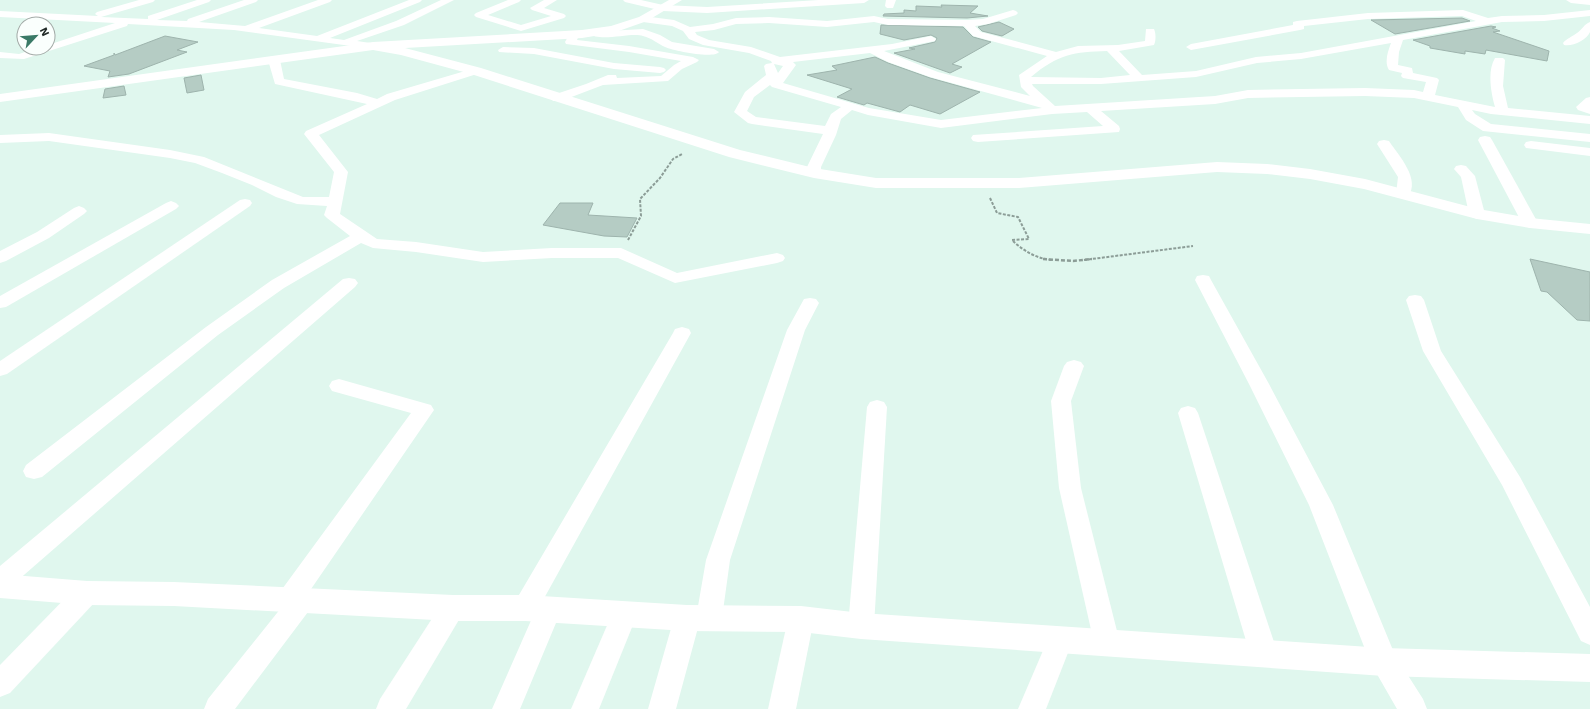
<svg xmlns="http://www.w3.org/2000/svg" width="1590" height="709" font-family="'Work Sans',sans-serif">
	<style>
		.building { fill: #b5ccc4; stroke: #9eb4ad }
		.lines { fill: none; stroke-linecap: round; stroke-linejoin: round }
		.path-far1 { stroke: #8c9d97; stroke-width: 2; stroke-dasharray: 3 1.5; stroke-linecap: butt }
		.path { stroke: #8c9d97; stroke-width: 2.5; stroke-dasharray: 4 2; stroke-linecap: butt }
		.minor { fill: #fff; fill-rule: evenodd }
		.tertiary { fill: #fff; fill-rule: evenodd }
	</style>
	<rect width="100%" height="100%" fill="#e0f7ee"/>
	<g class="building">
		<polygon points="941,5 978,6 970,13 988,16 967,18 883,16 884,14 904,13 904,10 916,11 916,6 942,7"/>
		<polygon points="1462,18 1470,21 1395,34 1371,20"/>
		<polygon points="999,22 1014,29 1002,36 982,31 978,27"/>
		<polygon points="881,25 963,27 973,37 991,42 952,64 962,67 950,73 894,53 915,49 909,48 935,42 937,38 931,35 904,40 880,34"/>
		<polygon points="1491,26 1496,27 1492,28 1500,31 1493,32 1549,51 1547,61 1486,50 1485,54 1465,51 1465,54 1430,48 1430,46 1413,40"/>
		<polygon points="165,36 198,42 177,50 187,52 129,74 108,77 110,71 84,66 114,55 114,53 115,55"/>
		<polygon points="875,57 888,63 930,78 980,92 940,114 910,105 900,112 867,103 864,105 837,97 852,89 807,75 837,70 832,66"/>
		<polygon points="201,75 204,90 187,93 184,78"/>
		<polygon points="124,86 126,95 103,98 105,89"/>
		<polygon points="560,203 593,203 588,215 637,218 627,237 604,236 543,225"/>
		<polygon points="1530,259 1590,272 1590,321 1577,320 1547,292 1541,291"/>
	</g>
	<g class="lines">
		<g class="path-far1">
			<path d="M990 198 997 213 1018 217 1029 239 1012 240C1022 250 1037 259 1052 260"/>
			<polyline points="628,240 641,216 640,199 660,178 673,159 682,154"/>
			<polyline points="1084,260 1193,246"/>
		</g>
		<polyline class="path" points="1043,259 1073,261 1092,259"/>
		<g class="minor">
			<polygon points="139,0 155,0 153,2 101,17 148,19 148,16 197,0 211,0 209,2 157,20 187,21 188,19 244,0 258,0 256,2 199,22 245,26 318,0 332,0 330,2 259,28 317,36 409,0 422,0 420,2 330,38 344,40 396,21 441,0 454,0 404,25 357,41 377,44 378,46 373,49 234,30 128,24 127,26 24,59 0,58 0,52 19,54 37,48 48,48 48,45 115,23 0,17 0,11 98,16 95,14 97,12"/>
			<polygon points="508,0 521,0 519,2 488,15 521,25 551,16 532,10 530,8 544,0 557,0 544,8 564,14 566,16 564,18 521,31 476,17 474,15 476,13"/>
			<polygon points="623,0 641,0 663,5 707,7 819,0 869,0 864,3 707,13 663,11 625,2"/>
			<polygon points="886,0 896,0 893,8 887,8 885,6"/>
			<polygon points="1566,0 1590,0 1590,5 1571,3"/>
			<path d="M1013 10 1016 11 1018 13 1016 15 988 24 975 26 981 32 1056 52 1078 46 1118 45 1145 41 1146 29H1154C1156 33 1156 41 1154 45L1119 51 1142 75 1196 71 1256 57 1301 53 1476 21 1462 16 1368 19 1304 26V29L1300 30 1191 50 1186 47 1191 44 1293 25V22L1297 21 1368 13 1463 10 1488 18 1502 16 1544 15 1590 10V16L1544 21 1502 22 1403 40 1399 52 1398 65 1412 68 1413 73 1437 78 1439 80 1435 95 1495 107C1491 93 1487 71 1495 58H1503L1505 60 1503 86 1508 108 1590 116V124L1491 114 1472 110 1475 114 1491 124 1590 134V142L1483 131 1466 120 1458 107 1414 98 1365 96 1248 98 1215 104 1101 111 1119 126 1120 129 1119 132 978 142 973 141 971 138 973 135 1103 126 1087 112 1052 114 941 128 868 115 852 110 841 119 836 135 821 167V173L819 176 814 177 809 176 807 173V167L823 134 752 124 748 123 734 112 745 92 766 75 764 66 766 64 772 63 771 61 749 53 703 45 689 39 683 31 672 26 643 22 638 19 643 16 674 20 690 27 713 24 736 18 769 17 827 21 874 16 888 19 967 20 983 19ZM874 22 888 25 964 26 973 36 1047 56 1019 75 1021 87 1030 96 938 72 884 51 935 41 936 39 931 36 892 44 780 57 751 47 709 40 697 35 695 32 714 30 736 24 769 23 827 27ZM1391 43C1388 51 1384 62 1389 70L1402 73 1401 76 1403 78 1426 82 1423 92 1414 90 1365 88 1248 90 1215 96 1055 106 1033 86 1032 84H1101L1196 77 1257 63 1301 59ZM1107 51 1130 75 1101 78 1031 77C1058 54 1074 52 1107 51ZM870 53 888 62 930 77 1042 108 941 120 869 108 783 83 796 65 793 62ZM774 64 783 66 778 73ZM770 85 772 87 841 107 831 114 825 126 756 117 747 111 754 97Z"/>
			<path d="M1590 22C1590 25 1590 29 1590 32 1587 40 1572 47 1564 45L1563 43C1567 38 1572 37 1577 33 1582 30 1584 24 1590 22Z"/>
			<path d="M643 29 660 35 672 42 714 49 719 52C714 59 674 51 665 47 658 44 652 38 643 36 631 32 598 43 589 33L594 30 609 31Z"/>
			<polygon points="574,32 579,35 577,40 629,46 693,57 699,60 697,62 682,69 668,81 603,85 561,101 553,101 551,98 553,95 586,84 608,75 616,75 617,78 661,76 674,65 681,61 629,52 566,44 565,42 570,33"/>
			<polygon points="503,47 534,48 614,63 660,67 664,68 666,70 664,72 660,73 614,69 534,54 499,52 498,50"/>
			<polygon points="274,57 280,60 284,79 357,93 377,99 387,94 472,69 480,69 482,71 480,73 395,100 319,135 348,172 340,214 377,239 416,242 483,252 552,248 621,248 677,273 777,253 783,255 785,258 783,261 777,263 675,283 618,258 552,258 483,262 416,252 373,248 361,243 284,288 218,335 42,477 34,479 26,477 23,471 26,465 206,327 272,280 350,236 327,218 324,215 327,206 297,204 276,197 252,185 222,173 195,163 170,158 49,141 0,143 0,135 49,133 170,150 204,157 303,197 329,197 334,172 304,134 306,131 367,104 275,84 268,60"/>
			<polygon points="1590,97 1590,114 1578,110 1576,107 1586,98"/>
			<polygon points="1485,136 1490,137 1492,140 1538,223 1535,226 1530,228 1525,226 1522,223 1478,140 1480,137"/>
			<path d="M1384 140 1389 141C1399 156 1421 179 1408 197L1403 198 1398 197 1396 194 1398 177 1377 144 1379 141Z"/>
			<polygon points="1531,141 1590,148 1590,156 1526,148 1524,145 1526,142"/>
			<polygon points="1461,165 1466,166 1475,176 1485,214 1482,217 1477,219 1472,217 1469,214 1461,177 1454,169 1456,166"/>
			<polygon points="245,199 250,200 252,203 250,206 7,374 0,376 0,361 240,200"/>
			<polygon points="171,201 176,203 179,206 176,209 6,307 0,308 0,296 166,203"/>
			<polygon points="79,206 84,208 87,211 84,214 49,238 6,261 0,263 0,251 37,232 74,208"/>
			<polygon points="1203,275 1209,276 1211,280 1269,384 1333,505 1395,655 1423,699 1427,709 1397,709 1370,662 1309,505 1249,384 1195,280 1197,276"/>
			<polygon points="349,278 355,279 358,283 355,287 9,588 0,591 0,566 343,279"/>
			<polygon points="1415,295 1421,296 1424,300 1441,351 1520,477 1590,607 1590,645 1581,641 1502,485 1423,351 1406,300 1409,296"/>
			<polygon points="810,298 816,299 819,303 805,330 730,560 722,618 718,626 709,629 700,626 699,624 676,709 648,709 674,618 678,610 687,607 697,612 706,560 787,330 804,299"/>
			<polygon points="682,327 689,329 691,333 542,602 548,600 557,603 561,611 520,709 492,709 533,616 525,619 516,616 512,608 516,600 673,333 675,329"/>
			<polygon points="1074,360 1081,362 1084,366 1071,401 1081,488 1120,643 1116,651 1107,655 1098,651 1094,643 1059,488 1051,401 1064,366 1067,362"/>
			<polygon points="339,379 431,405 434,410 309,592 311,592 315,600 311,608 235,709 204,709 208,699 281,608 276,600 280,592 411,413 332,391 329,386 332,381"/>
			<polygon points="877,400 884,402 887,407 874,626 870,634 861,637 852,634 848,626 867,407 870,402"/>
			<polygon points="1188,406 1195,408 1198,413 1278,654 1274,663 1264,666 1254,663 1250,654 1178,413 1181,408"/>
			<polygon points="87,582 96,585 100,593 96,601 10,693 0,697 0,665 78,585"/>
			<polygon points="453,597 462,600 466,608 406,709 376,709 380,699 444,600"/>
			<polygon points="624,604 633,607 637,615 599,709 571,709 615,607"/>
			<polygon points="801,608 810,611 814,619 796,709 768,709 788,619 792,611"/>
			<polygon points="1060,628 1069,632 1073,640 1046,709 1018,709 1051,632"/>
		</g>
		<g class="tertiary">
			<polygon points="669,0 682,0 647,21 613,33 582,38 405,48 481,68 740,150 814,168 876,178 1019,178 1217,162 1267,164 1310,169 1365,179 1478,209 1530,218 1590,224 1590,234 1530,228 1477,219 1364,189 1310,179 1267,174 1217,172 1019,188 876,188 814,178 729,157 471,74 401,55 373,50 0,102 0,94 373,42 582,30 611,26 639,17"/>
			<polygon points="0,574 87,581 174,582 453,595 525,595 687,605 801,606 861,613 1384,648 1590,654 1590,682 1384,676 861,639 801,632 687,631 525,621 453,621 174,606 87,605 0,598"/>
		</g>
	</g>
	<g transform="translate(36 36) rotate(64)"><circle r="19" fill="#fafffd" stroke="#a3aaa7"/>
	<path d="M0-3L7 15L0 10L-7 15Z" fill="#3a7a67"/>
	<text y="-6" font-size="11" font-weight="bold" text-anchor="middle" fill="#212a27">N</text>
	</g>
</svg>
